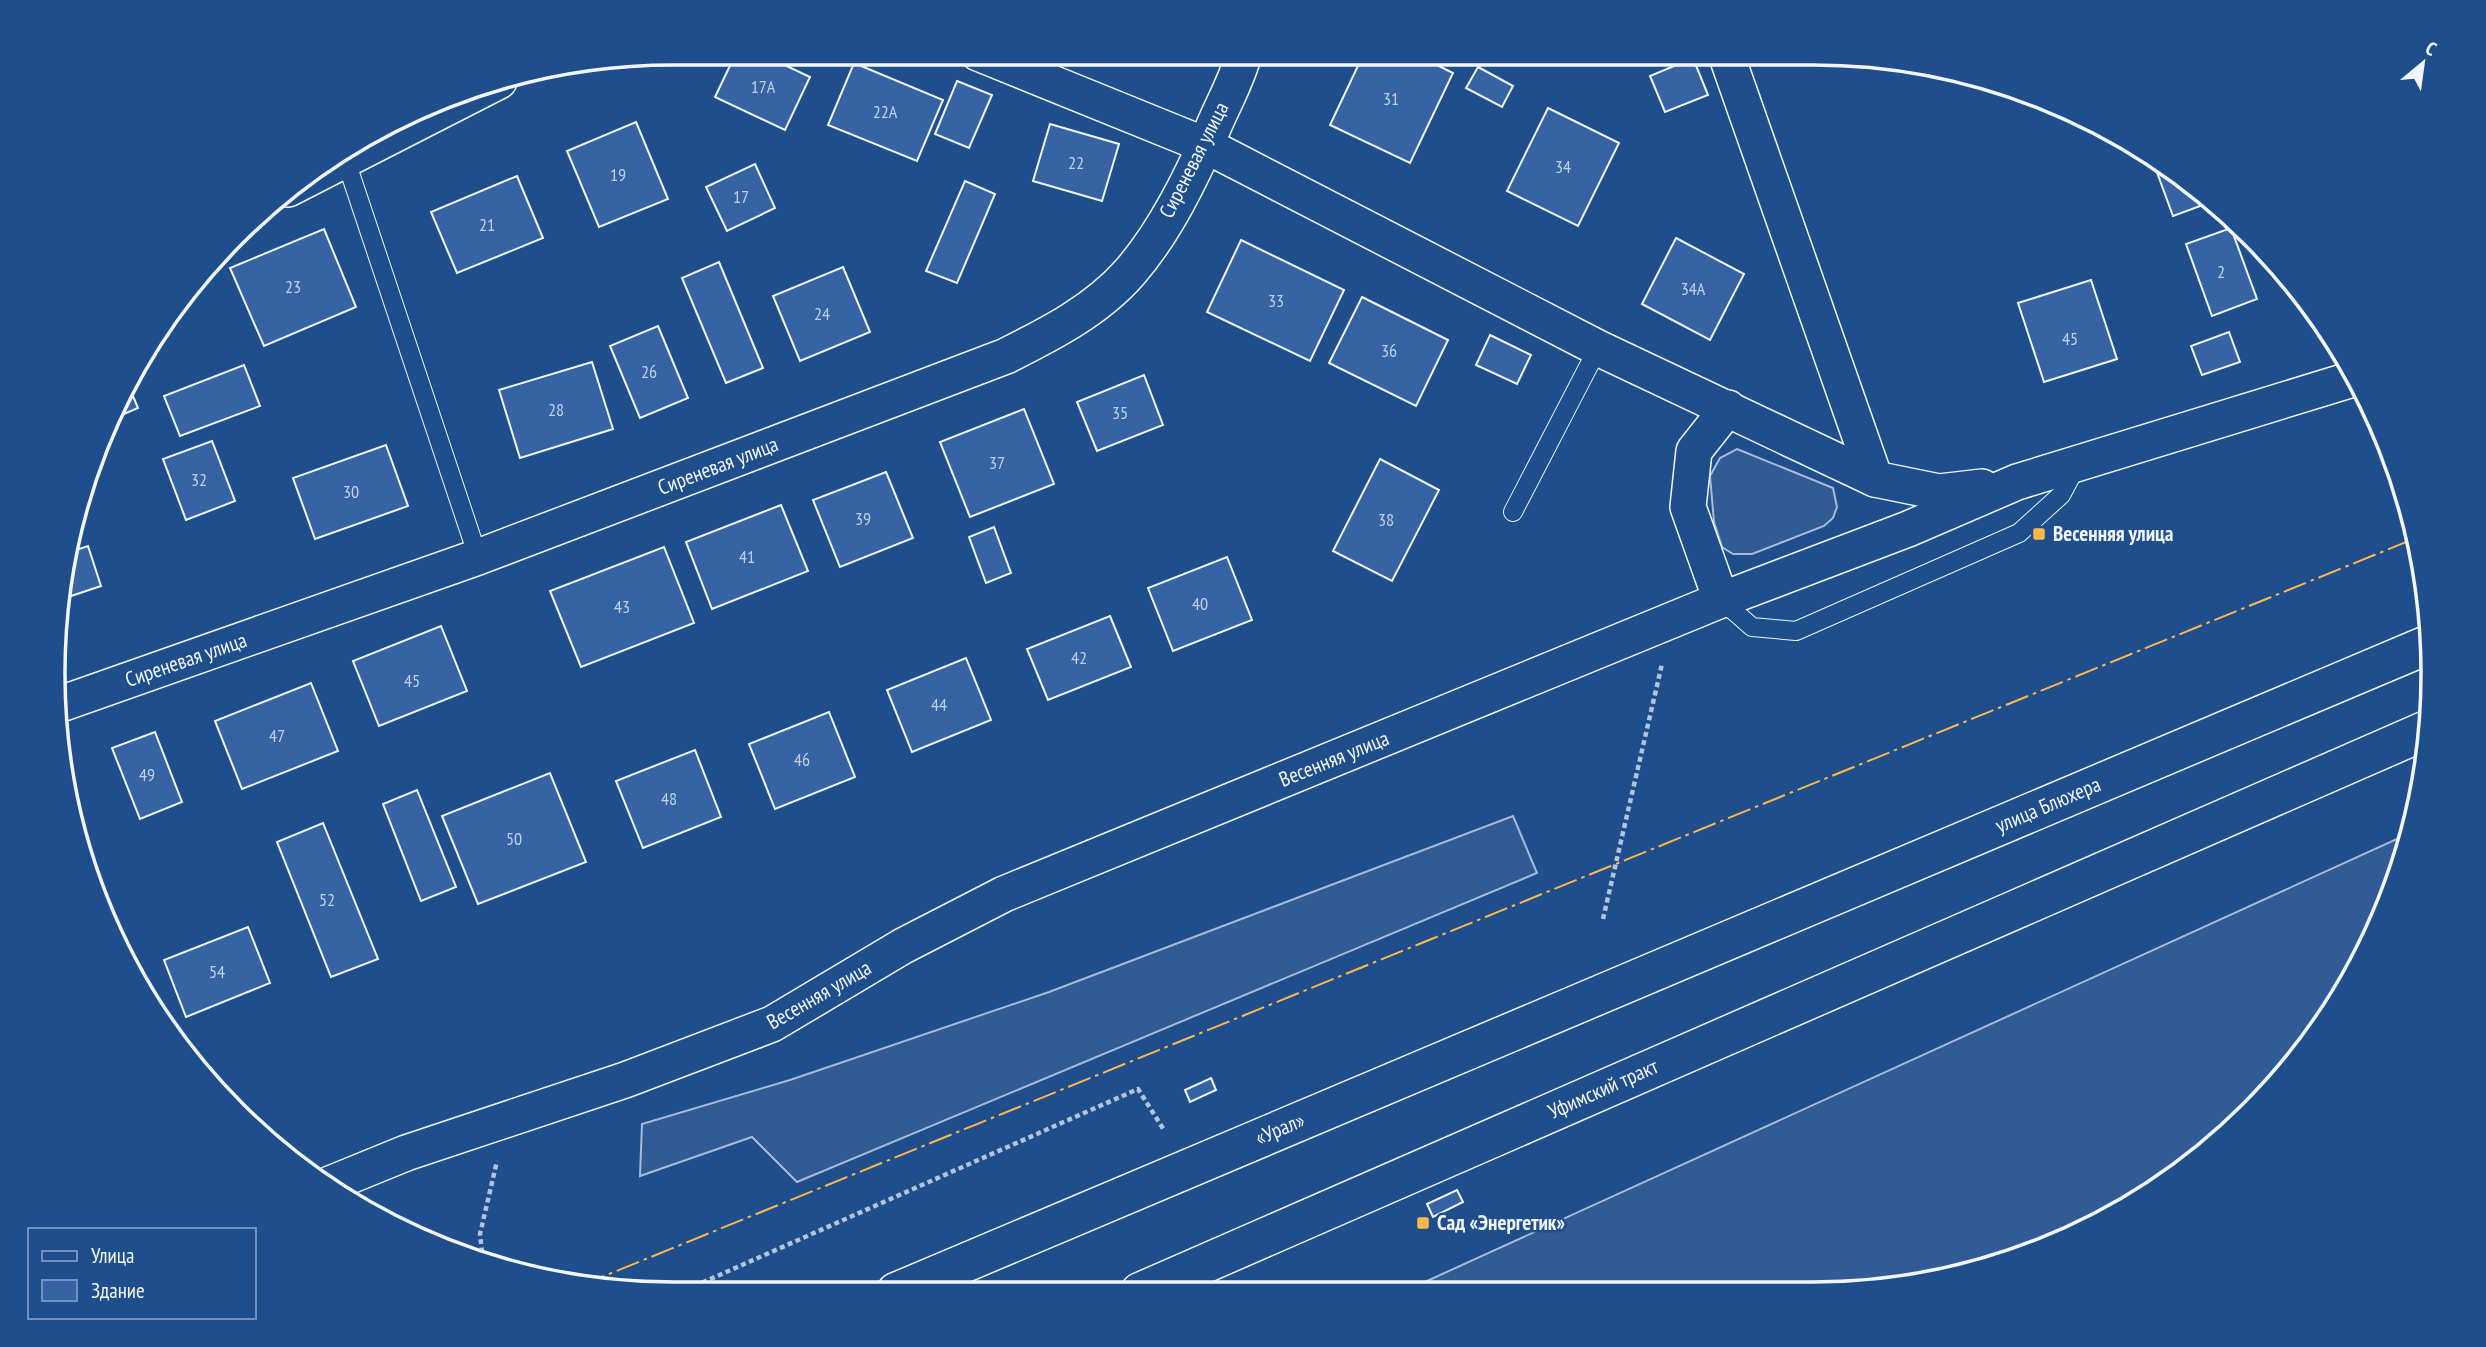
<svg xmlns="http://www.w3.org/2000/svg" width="2486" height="1347" font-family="'PT Sans Narrow',sans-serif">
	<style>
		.built { fill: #305b95; stroke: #a8bbd7; stroke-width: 2 }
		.building { fill: #3563a3; stroke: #f2f6ff; stroke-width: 2 }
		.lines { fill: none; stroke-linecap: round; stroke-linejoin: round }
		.service-casing { stroke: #f2f6ff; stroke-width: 20 }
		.minor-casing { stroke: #f2f6ff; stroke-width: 38 }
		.primary-casing { stroke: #f2f6ff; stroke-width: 41 }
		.path { stroke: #b3c4dc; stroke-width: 4.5; stroke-dasharray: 5 3.5; stroke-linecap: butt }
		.service { stroke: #1f4e8c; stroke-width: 18 }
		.minor { stroke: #1f4e8c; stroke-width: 35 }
		.primary { stroke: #1f4e8c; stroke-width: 38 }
		.power { stroke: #ffb74d; stroke-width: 2; stroke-dasharray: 24 5 3.5 5; stroke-linecap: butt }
		.poi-dot { fill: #ffb74d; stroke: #1f4e8c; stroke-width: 2.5 }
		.labels { text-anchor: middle; stroke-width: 5; stroke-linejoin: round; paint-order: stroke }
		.number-label { font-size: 18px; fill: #c3d1e8 }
		.street-label { font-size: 21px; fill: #f2f6ff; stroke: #1f4e8c }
		.poi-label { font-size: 21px; font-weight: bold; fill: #f2f6ff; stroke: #1f4e8c; text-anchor: start }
		.rim { fill: none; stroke: #f2f6ff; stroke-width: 3.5 }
	</style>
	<rect width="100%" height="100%" fill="#1f4e8c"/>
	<g class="built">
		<polygon points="1737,449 1833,488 1837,507 1833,518 1824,526 1752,554 1733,554 1722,547 1714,522 1710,476 1720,458"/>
		<polygon points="1513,816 1537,873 797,1182 752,1137 640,1176 642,1124 790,1080 1049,992"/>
		<polygon points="2410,833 2401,873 2350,984 2252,1112 2157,1190 2013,1261 1893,1289 1405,1291"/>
	</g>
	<g class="building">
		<polygon points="736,53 759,53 810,77 785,130 715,97"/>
		<polygon points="1364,53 1413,53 1453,73 1410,163 1330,125"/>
		<polygon points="1693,58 1708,95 1665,112 1650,76"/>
		<polygon points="854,63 943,100 917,161 828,125"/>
		<polygon points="1478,67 1513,86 1502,107 1466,88"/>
		<polygon points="957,81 992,95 969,148 935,134"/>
		<polygon points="1548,108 1619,143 1578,226 1507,191"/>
		<polygon points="636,122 668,199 599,227 567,151"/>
		<polygon points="1050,124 1119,144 1102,201 1033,181"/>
		<polygon points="2151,156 2214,201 2173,216"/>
		<polygon points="755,164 775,208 727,231 706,187"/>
		<polygon points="517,176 543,238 457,273 431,212"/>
		<polygon points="965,181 995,194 957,283 926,271"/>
		<polygon points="2231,228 2257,299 2212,316 2186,244"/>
		<polygon points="324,229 356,307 264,346 230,268"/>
		<polygon points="1676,238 1744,274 1710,340 1642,304"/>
		<polygon points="1241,240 1344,290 1310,361 1207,312"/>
		<polygon points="719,262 763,368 726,383 682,278"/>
		<polygon points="843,267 870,332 800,361 773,296"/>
		<polygon points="2091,280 2117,359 2044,382 2018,303"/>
		<polygon points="1362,297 1448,340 1416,406 1329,363"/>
		<polygon points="658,326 688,398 640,418 610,346"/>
		<polygon points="2229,332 2240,362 2202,375 2191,346"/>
		<polygon points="1490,335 1531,355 1517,384 1476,365"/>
		<polygon points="592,362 613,429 520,458 499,390"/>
		<polygon points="244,365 260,406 180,436 164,396"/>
		<polygon points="1144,375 1163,425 1097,451 1077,402"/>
		<polygon points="130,389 138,408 117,417"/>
		<polygon points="1024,409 1054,484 970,517 940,442"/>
		<polygon points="212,441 235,501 186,520 163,459"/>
		<polygon points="386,445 408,506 315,539 293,478"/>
		<polygon points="1380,459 1439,490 1392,581 1333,551"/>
		<polygon points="886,472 913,538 840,567 813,500"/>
		<polygon points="781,505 808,571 712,609 686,542"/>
		<polygon points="994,527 1011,573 986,583 969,537"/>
		<polygon points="88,546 101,586 65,598 70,552"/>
		<polygon points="664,547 694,623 581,667 550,591"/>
		<polygon points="1227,557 1252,620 1173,651 1148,588"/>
		<polygon points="1110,616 1131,667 1048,700 1027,649"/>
		<polygon points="441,626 467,691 379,726 353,661"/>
		<polygon points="966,658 991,720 912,752 887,690"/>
		<polygon points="311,683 338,751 242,789 215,721"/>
		<polygon points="829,712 855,777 775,809 749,744"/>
		<polygon points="155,732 182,802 140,819 112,748"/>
		<polygon points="695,750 721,817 643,848 616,781"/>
		<polygon points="550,773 586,862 478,904 442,816"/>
		<polygon points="417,790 456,887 421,901 383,804"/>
		<polygon points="323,823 378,959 331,977 277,842"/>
		<polygon points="248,927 270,983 186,1017 164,960"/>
		<polygon points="1211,1078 1216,1090 1190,1102 1185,1090"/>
		<polygon points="1457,1190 1463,1202 1433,1217 1427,1204"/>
	</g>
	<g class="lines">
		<g class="service-casing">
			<g id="service">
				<polyline points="346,161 478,557"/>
				<polyline points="1513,512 1598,348"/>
				<polyline points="1721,600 1752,627 1796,631 2019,533 2061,495 2077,465"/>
			</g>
		</g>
		<g class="minor-casing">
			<g id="minor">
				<polyline points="978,53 1205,145 1598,348 1875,479 1939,492 1982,487"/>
				<polyline points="1726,54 1875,479"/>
				<polyline points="288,189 499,81"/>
				<polyline points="1721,600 1688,507 1694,451 1728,408"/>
				<path d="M55 706 478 557 1006 356C1050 334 1097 310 1130 272 1165 232 1192 176 1213 128 1223 104 1238 78 1244 53"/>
				<polyline points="330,1184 406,1153 625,1080 772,1024 903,946 1004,894 1721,600 1908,529 2017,482 2356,378"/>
			</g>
		</g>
		<g class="primary-casing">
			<g id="primary">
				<polyline points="896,1292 2432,643"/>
				<polyline points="1140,1292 2429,729"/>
			</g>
		</g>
		<g class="path">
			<polyline points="1603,919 1662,664"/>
			<polyline points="483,1261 480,1234 497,1161"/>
			<polyline points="679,1293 1138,1089 1164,1130"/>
		</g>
		<use href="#service" class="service"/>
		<use href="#minor" class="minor"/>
		<use href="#primary" class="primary"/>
		<polyline class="power" points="582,1285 2416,538"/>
	</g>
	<g class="poi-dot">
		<rect x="2032" y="527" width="14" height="14" rx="3.5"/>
		<rect x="1416" y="1216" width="14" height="14" rx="3.5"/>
	</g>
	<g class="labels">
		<g class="number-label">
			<text x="763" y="93">17А</text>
			<text x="1391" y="105">31</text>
			<text x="885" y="118">22А</text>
			<text x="1076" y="169">22</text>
			<text x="1563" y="173">34</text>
			<text x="618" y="181">19</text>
			<text x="741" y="203">17</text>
			<text x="487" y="231">21</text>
			<text x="2221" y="278">2</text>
			<text x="293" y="293">23</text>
			<text x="1693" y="295">34А</text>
			<text x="1276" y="307">33</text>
			<text x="822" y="320">24</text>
			<text x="2070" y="345">45</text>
			<text x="1389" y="357">36</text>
			<text x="649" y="378">26</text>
			<text x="556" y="416">28</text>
			<text x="1120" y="419">35</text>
			<text x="997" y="469">37</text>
			<text x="199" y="486">32</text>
			<text x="351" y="498">30</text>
			<text x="863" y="525">39</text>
			<text x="1386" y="526">38</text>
			<text x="747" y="563">41</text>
			<text x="1200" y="610">40</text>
			<text x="622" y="613">43</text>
			<text x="1079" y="664">42</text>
			<text x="412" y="687">45</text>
			<text x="939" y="711">44</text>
			<text x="277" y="742">47</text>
			<text x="802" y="766">46</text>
			<text x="147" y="781">49</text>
			<text x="669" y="805">48</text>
			<text x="514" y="845">50</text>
			<text x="327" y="906">52</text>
			<text x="217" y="978">54</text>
		</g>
		<g class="street-label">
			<text transform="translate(1194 160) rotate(-63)" y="7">Сиреневая улица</text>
			<text transform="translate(718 466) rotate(-21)" y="7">Сиреневая улица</text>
			<text transform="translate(186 660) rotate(-19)" y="7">Сиреневая улица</text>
			<text transform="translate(1334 759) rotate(-22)" y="7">Весенняя улица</text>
			<text transform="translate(2048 805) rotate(-23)" y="7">улица Блюхера</text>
			<text transform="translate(819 995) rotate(-30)" y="7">Весенняя улица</text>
			<text transform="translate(1603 1089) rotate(-24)" y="7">Уфимский тракт</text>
			<text transform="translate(1280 1129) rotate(-23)" y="7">«Урал»</text>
		</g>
		<g class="poi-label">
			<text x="2053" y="541">Весенняя улица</text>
			<text x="1437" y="1230">Сад «Энергетик»</text>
		</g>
	</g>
	<path d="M0 0H2486V1347H0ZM673 65H1813A608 608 0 0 1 2421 673V674A608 608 0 0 1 1813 1282H673A608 608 0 0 1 65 674V673A608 608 0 0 1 673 65Z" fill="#1f4e8c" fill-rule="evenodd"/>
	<path class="rim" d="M673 65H1813A608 608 0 0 1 2421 673V674A608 608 0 0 1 1813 1282H673A608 608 0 0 1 65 674V673A608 608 0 0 1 673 65Z"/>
	<rect x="28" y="1228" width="228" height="91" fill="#1f4e8c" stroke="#7391ba" stroke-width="2"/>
	<rect x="42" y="1251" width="35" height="10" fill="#1f4e8c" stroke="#7391ba" stroke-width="2"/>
	<text x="91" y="1263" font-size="21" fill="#f2f6ff">Улица</text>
	<rect x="42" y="1280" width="35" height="21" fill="#3563a3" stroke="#7391ba" stroke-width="2"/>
	<text x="91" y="1298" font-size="21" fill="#f2f6ff">Здание</text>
	<g transform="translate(2423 63) rotate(29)" stroke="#1f4e8c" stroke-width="5" paint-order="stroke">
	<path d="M0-5L12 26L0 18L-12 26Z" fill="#f2f6ff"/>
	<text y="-10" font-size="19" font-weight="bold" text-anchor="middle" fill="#f2f6ff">С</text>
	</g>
</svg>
